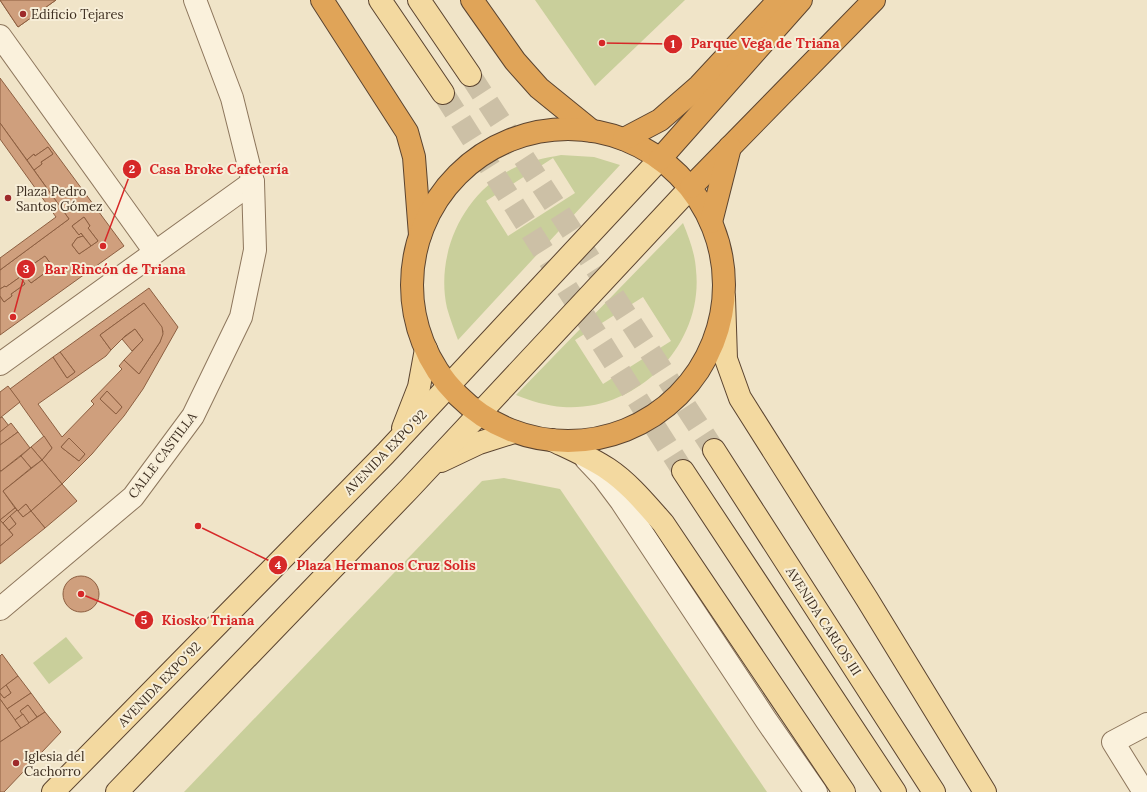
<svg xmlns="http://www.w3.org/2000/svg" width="1147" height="792" font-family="Lora,serif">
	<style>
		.green { fill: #c9cf9b; fill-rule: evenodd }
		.building { fill: #cf9f7d; stroke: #8d5f41; fill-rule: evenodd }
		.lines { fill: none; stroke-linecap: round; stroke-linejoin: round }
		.major-tunnel { stroke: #ccc0a6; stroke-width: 22; stroke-dasharray: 22 11; stroke-linecap: butt }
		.minor-casing { stroke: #8d765c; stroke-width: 24 }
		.major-casing { stroke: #5b4430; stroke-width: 24 }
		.highway-casing { stroke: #5b4430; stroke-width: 24 }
		.minor { stroke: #faf1dc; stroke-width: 22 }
		.major { stroke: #f3d9a0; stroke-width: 22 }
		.highway { stroke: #e0a458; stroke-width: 22 }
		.poi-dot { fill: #9e2a2b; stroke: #f7eed8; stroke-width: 1.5 }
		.labels { text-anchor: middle; stroke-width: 4; stroke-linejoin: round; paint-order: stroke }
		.poi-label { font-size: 13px; fill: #3d2e20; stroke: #f7eed8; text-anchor: start }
		.street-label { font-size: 13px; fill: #3d2e20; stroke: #f7eed8 }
		.leader { fill: none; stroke: #d62828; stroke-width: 1.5 }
		.callout-dot { fill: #d62828; stroke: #f7eed8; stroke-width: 1.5 }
		.mark-label { font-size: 12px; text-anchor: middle; font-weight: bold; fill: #fff }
		.callout-label { font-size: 14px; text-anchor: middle; font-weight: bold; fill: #d62828; stroke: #f7eed8; stroke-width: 4; stroke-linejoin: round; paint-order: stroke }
	</style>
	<rect width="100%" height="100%" fill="#f0e4c8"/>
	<g class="green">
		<polygon points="535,0 685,0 595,86"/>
		<path d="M561 155 594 157 620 165 458 340C454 329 450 319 447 308 435 254 463 193 514 168 529 161 545 158 561 155ZM553 158 575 193 508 236 486 201Z"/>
		<path d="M683 223C689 238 695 253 696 270 704 344 638 412 563 407 547 406 531 401 516 395ZM643 297 671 341 603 384 575 340Z"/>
		<polygon points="504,478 560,489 767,792 184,792 482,481"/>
		<polygon points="66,637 83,658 49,684 33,663"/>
	</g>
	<g class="building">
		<polygon points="0,0 56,0 18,27"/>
		<polygon points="0,0 56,0 18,27"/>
		<path d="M0 78 124 246 0 335V296L4 302 12 296 11 294 25 284 20 277 6 287 5 286 0 289V270L69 219 34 170 42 164 41 162 53 154 48 147 35 156 34 154 27 160 0 123ZM84 217 90 226 88 228 98 241 79 254 72 245 77 238 83 236 81 233 79 235 72 226ZM45 256 53 267 31 283 22 272Z"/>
		<polygon points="0,123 69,219 0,270 0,258 56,217 0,139"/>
		<polygon points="48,147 53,154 41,162 42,164 34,170 27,160 34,154 35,156"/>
		<polygon points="84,217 90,226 88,228 98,241 91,246 81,233 79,235 72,226"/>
		<polygon points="83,236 91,246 79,254 72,245 77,238"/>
		<polygon points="45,256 53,267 31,283 22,272"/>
		<polygon points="20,277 25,284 11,294 12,296 4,302 0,296 0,289 5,286 6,287"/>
		<path d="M149 288 178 327 143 389 124 416 92 454 62 484 42 460 52 448 10 389 53 357 67 378 75 372 60 352ZM144 303 163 331 160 342 139 374 124 360 119 366 122 369 91 401 94 404 62 437 38 404 106 356 111 350 100 335ZM107 391 122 407 116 414 100 399ZM69 438 85 454 79 461 61 447Z"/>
		<polygon points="144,303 162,327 163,334 160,342 139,374 124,360 143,340 135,329 125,336 111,350 100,335"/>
		<polygon points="135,329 143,340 132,351 122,339"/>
		<polygon points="60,352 75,372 67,378 53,357"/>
		<polygon points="8,386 20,402 0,418 0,392"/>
		<polygon points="107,391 122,407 116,414 100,399"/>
		<polygon points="2,417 9,426 0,432 0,418"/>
		<polygon points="11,423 18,432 0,445 0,432"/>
		<polygon points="18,432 30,448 1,471 0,470 0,445"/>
		<polygon points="44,436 52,448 42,460 31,447"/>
		<polygon points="69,438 85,454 79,461 61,447"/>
		<polygon points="31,447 42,460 31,468 21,456"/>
		<polygon points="21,456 31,468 3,491 15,508 0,520 0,472"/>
		<polygon points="42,460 62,484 31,511 26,504 18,511 3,491"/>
		<polygon points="62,484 77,501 45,528 31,511"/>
		<polygon points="26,504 31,511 23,517 18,511"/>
		<polygon points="15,508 17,510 3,523 0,520"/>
		<polygon points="17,510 23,517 31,511 45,528 0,564 0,546 13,535 9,530 16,524 10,516"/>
		<polygon points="10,516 16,524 9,530 3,523"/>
		<polygon points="0,520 13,535 0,546"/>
		<circle cx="81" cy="594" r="18"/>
		<polygon points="2,654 18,676 0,690 0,656"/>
		<polygon points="18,676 31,693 7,709 0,699 0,693 4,698 11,693 6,685"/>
		<polygon points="6,685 11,693 4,698 0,693 0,690"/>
		<polygon points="31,693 45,712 37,717 28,705 20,711 23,714 15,720 7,709"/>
		<polygon points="0,699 21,728 0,742"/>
		<polygon points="28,705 37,717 29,723 20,711"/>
		<polygon points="45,712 61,732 4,792 0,792 0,742"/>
		<polygon points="23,714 29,723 21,728 15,720"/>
	</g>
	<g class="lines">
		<g class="major-tunnel">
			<polyline points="470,75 714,450"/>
			<polyline points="443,93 683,471"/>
		</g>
		<g class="minor-casing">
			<g id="minor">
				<polyline points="0,36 155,252"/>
				<polyline points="0,364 253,182"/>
				<polyline points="586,459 603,477 621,501 766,720 816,792"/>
				<polyline points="0,609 133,497 193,416 241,317 255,250 253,182 232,98 195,0"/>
				<polyline points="1144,792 1113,742 1147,724"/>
			</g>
		</g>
		<g class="major-casing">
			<g id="major">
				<polyline points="380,0 443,93"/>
				<polyline points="419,0 470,75"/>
				<polyline points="724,297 726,359 740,398 867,599 985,792"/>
				<polyline points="403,428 419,387 426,349"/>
				<path d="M552 440C571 449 590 457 608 469 629 483 646 504 663 523L844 792"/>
				<polyline points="714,450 934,792"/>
				<polyline points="441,461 479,443 514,432"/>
				<polyline points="683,471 895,792"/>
				<polyline points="53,792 385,454 660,159"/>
				<polyline points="117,792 409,489 691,187"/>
			</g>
		</g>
		<g class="highway-casing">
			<g id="highway">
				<polyline points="322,0 407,132 414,157 420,235"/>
				<polyline points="472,0 515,61 539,88 592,131"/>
				<circle cx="568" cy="285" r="156"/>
				<polyline points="624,139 660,120 699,86 779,0"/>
				<polyline points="660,159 801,0"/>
				<polyline points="691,187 874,0"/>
				<polyline points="711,222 730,147"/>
			</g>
		</g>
		<use href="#minor" class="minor"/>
		<use href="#major" class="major"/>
		<use href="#highway" class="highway"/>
	</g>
	<g class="poi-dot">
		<circle cx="23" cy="14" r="4"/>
		<circle cx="8" cy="198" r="4"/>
		<circle cx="16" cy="763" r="4"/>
	</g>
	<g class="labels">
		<g class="poi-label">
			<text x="31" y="19">Edificio Tejares</text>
			<text x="16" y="196">Plaza Pedro<tspan x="16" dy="15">Santos Gómez</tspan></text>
			<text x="24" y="761">Iglesia del<tspan x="24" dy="15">Cachorro</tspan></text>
		</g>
		<g class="street-label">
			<text transform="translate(385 452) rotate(-46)" y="5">AVENIDA EXPO´92</text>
			<text transform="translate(162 455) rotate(-53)" y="5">CALLE CASTILLA</text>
			<text transform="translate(824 621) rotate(57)" y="5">AVENIDA CARLOS III</text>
			<text transform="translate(159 684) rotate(-46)" y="5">AVENIDA EXPO´92</text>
		</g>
	</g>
	<path class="leader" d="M602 43L673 44M103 246L132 169M13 317L26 269M198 526L278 565M81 594L144 620"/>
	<g class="callout-dot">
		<circle cx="602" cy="43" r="4"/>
		<circle cx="103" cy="246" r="4"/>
		<circle cx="13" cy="317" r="4"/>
		<circle cx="198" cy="526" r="4"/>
		<circle cx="81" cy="594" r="4"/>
		<circle cx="673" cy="44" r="10"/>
		<circle cx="132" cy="169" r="10"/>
		<circle cx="26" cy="269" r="10"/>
		<circle cx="278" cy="565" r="10"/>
		<circle cx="144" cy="620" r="10"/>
	</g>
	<g class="mark-label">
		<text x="673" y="48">1</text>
		<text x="132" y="173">2</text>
		<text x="26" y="273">3</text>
		<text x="278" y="569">4</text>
		<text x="144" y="624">5</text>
	</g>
	<g class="callout-label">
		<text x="765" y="48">Parque Vega de Triana</text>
		<text x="219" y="174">Casa Broke Cafetería</text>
		<text x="115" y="274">Bar Rincón de Triana</text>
		<text x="386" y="570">Plaza Hermanos Cruz Solis</text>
		<text x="208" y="625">Kiosko Triana</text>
	</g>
</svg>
